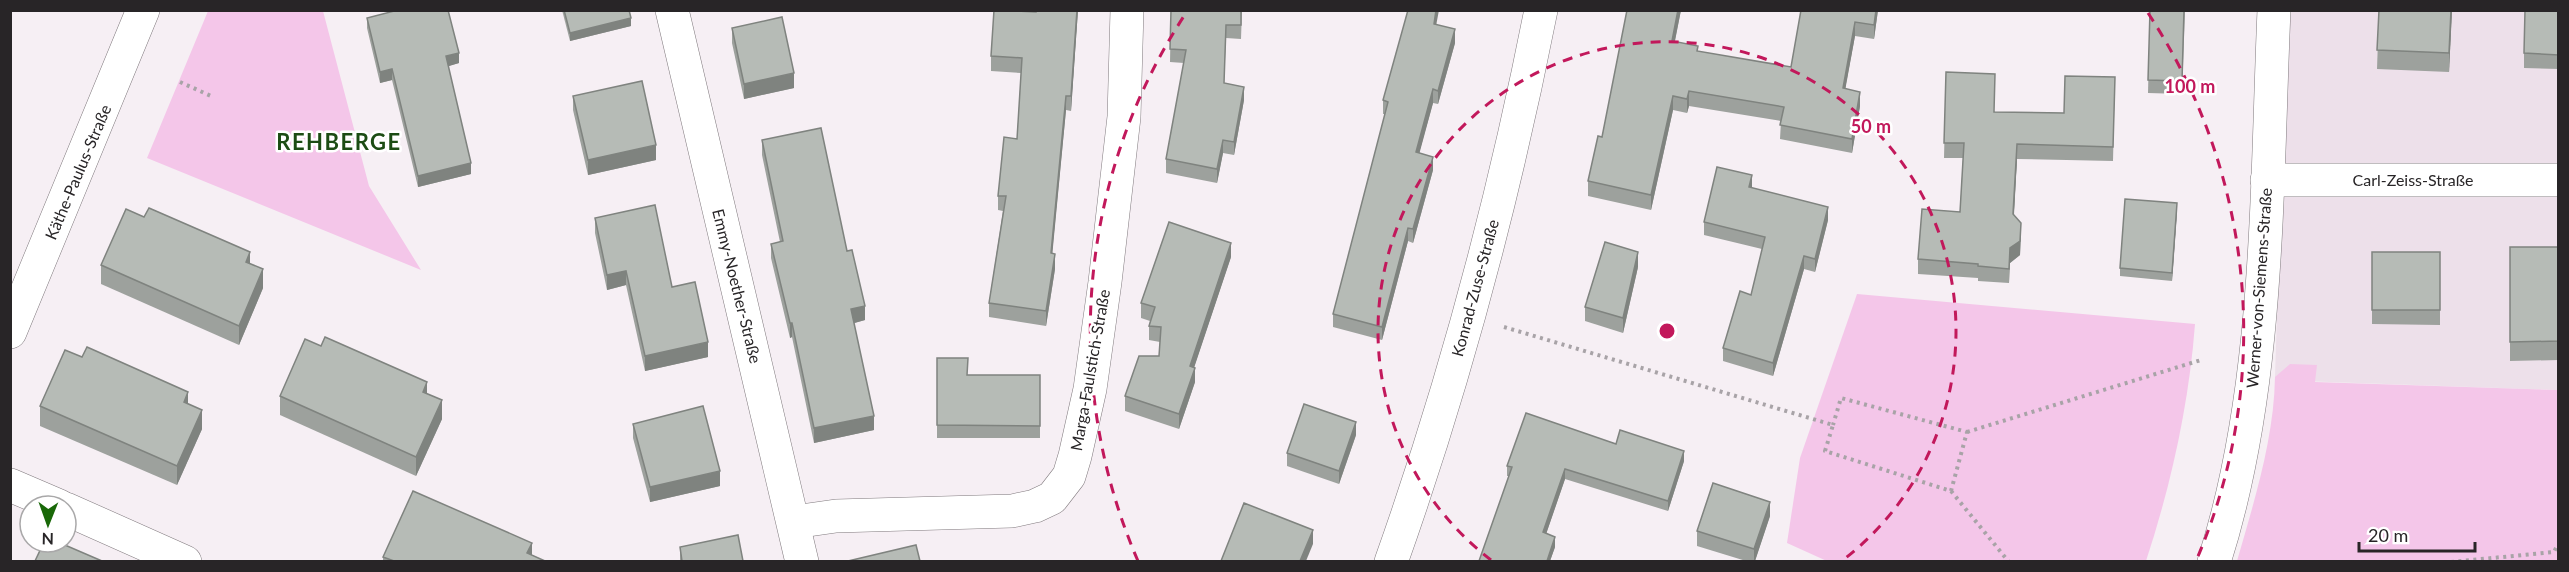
<svg xmlns="http://www.w3.org/2000/svg" width="2569" height="572" font-family="Lato,sans-serif">
	<style>
		.built { fill: #ede0ea }
		.green { fill: #f4c6e9 }
		.lines { fill: none; stroke-linecap: round; stroke-linejoin: round }
		.minor-casing { stroke: #807a7e; stroke-width: 34 }
		.path { stroke: #a8a3a7; stroke-width: 4; stroke-dasharray: 3 4.5; stroke-linecap: butt }
		.minor { stroke: #fff; stroke-width: 33 }
		.wall { fill: #9da19d }
		.shaded-wall { fill: #7f837f }
		.building { fill: #b6bbb6; stroke: #7f837f; stroke-width: 1.5 }
		.ring { fill: none; stroke: #c2185b; stroke-width: 3; stroke-dasharray: 10 8 }
		.labels { text-anchor: middle; stroke-width: 5; stroke-linejoin: round; paint-order: stroke }
		.street-label { font-size: 16px; fill: #282527; stroke: #fff }
		.district-label { font-size: 22px; font-weight: bold; letter-spacing: 1.5px; fill: #1c4c14; stroke: #fff }
		.centre { fill: #c2185b; stroke: #fff; stroke-width: 3 }
		.ring-label { font-size: 18px; text-anchor: middle; font-weight: bold; fill: #c2185b; stroke: #fff; stroke-width: 5; stroke-linejoin: round; paint-order: stroke }
	</style>
	<rect width="100%" height="100%" fill="#f6eff4"/>
	<polygon class="built" points="2287,11 2558,11 2558,390 2301,381 2275,377"/>
	<g class="green">
		<polygon points="208,11 323,11 369,186 421,270 147,158"/>
		<path d="M1857 294 2195 324C2189 404 2171 485 2146 561L1829 562 1787 543 1800 458Z"/>
		<path d="M2290 364 2317 365 2315 382 2558 390V561H2237C2254 502 2274 439 2275 377Z"/>
	</g>
	<g class="lines">
		<g class="minor-casing">
			<g id="minor">
				<polyline points="672,10 802,562"/>
				<polyline points="2267,180 2558,180"/>
				<polyline points="10,332 143,10"/>
				<polyline points="10,485 59,506"/>
				<polyline points="66,509 185,562"/>
				<polyline points="794,522 836,516 1012,511 1035,506 1052,498 1069,476 1075,456 1090,389 1105,282 1124,117 1127,10"/>
				<path d="M1391 562C1455 382 1504 197 1541 10"/>
				<path d="M2214 562C2270 387 2266 192 2274 10"/>
			</g>
		</g>
		<g class="path">
			<polyline points="180,82 211,96"/>
			<polyline points="1504,327 1833,425 1825,451 1951,491 1967,432 1841,398 1833,425"/>
			<polyline points="1967,432 2201,360"/>
			<polyline points="1951,491 2009,562"/>
			<polyline points="2451,562 2554,552 2558,544"/>
		</g>
		<use href="#minor" class="minor"/>
	</g>
	<g class="wall">
		<polygon points="562,10 629,10 631,26 570,41"/>
		<polygon points="1036,10 1078,10 1071,111 1066,110 1052,254 1055,269 1046,326 989,317 989,303 1003,211 998,210 998,196 1017,139 1021,73 991,71 991,56 1036,12"/>
		<polygon points="1171,10 1242,10 1241,39 1226,38 1224,83 1244,100 1234,155 1223,153 1217,183 1166,173 1166,159 1184,63 1170,62"/>
		<polygon points="1627,10 1681,10 1675,41 1698,52 1791,67 1801,10 1878,10 1874,39 1855,36 1845,89 1860,106 1852,153 1780,139 1781,121 1689,106 1687,113 1673,110 1651,210 1588,196 1588,181 1602,137"/>
		<polygon points="2150,10 2185,10 2182,94 2148,93"/>
		<polygon points="2379,10 2452,10 2449,72 2377,69"/>
		<polygon points="2559,10 2559,69 2524,68 2524,53"/>
		<polygon points="367,18 459,63 448,66 471,174 418,187 392,80 380,83 367,28"/>
		<polygon points="1436,24 1455,43 1438,104 1433,103 1419,153 1433,170 1413,243 1408,241 1382,340 1333,327 1333,314 1385,114 1383,114 1383,100"/>
		<polygon points="732,28 794,88 744,99 732,43"/>
		<polygon points="1946,72 1995,112 2064,113 2115,77 2113,161 2017,159 2014,215 2021,238 2020,255 2010,263 2009,283 1978,281 1978,278 1918,274 1918,259 1960,212 1963,158 1944,158"/>
		<polygon points="573,96 656,160 588,175 573,110"/>
		<polygon points="762,140 847,251 865,320 854,323 874,430 814,443 792,337 790,338 771,258 771,244 780,242 762,155"/>
		<polygon points="1752,188 1828,220 1815,272 1804,269 1773,376 1723,361 1723,348 1751,295 1762,249 1704,235 1704,222"/>
		<polygon points="2177,211 2172,281 2120,276 2120,268"/>
		<polygon points="595,218 708,357 645,371 626,285 607,290 595,233"/>
		<polygon points="2510,247 2559,247 2559,360 2510,361"/>
		<polygon points="2372,252 2440,252 2440,325 2372,324"/>
		<polygon points="1231,257 1194,367 1195,382 1179,429 1125,411 1125,396 1159,356 1160,342 1149,340 1149,326 1150,321 1141,318 1141,303"/>
		<polygon points="250,263 263,288 239,345 101,284 101,265"/>
		<polygon points="1638,267 1623,333 1585,321 1585,307"/>
		<polygon points="937,358 968,375 1040,375 1040,438 937,438"/>
		<polygon points="427,394 442,419 416,476 280,415 280,396"/>
		<polygon points="188,404 202,429 177,485 40,426 40,406"/>
		<polygon points="633,424 720,486 650,502 633,438"/>
		<polygon points="1356,435 1339,484 1287,466 1287,453"/>
		<polygon points="1616,444 1684,461 1668,511 1565,479 1546,534 1555,547 1550,561 1509,476 1507,476 1507,466"/>
		<polygon points="1770,516 1755,561 1746,561 1697,546 1697,531"/>
		<polygon points="680,547 743,561 680,561"/>
		<polygon points="532,555 545,561 383,561 383,557"/>
	</g>
	<g class="shaded-wall">
		<polygon points="1077,10 1078,10 1071,111 1071,96"/>
		<polygon points="1436,10 1439,10 1434,37 1434,24"/>
		<polygon points="1678,10 1681,10 1672,55 1672,41"/>
		<polygon points="1876,10 1878,10 1874,39 1874,25"/>
		<polygon points="2451,10 2452,10 2449,72 2449,53"/>
		<polygon points="631,18 631,26 570,41 570,33"/>
		<polygon points="1855,22 1855,36 1843,102 1843,88"/>
		<polygon points="1455,29 1455,43 1438,104 1438,91"/>
		<polygon points="459,53 459,63 446,67 446,56"/>
		<polygon points="392,69 392,80 380,83 380,72"/>
		<polygon points="794,73 794,88 744,99 744,84"/>
		<polygon points="1244,87 1244,100 1234,155 1234,142"/>
		<polygon points="1433,89 1433,103 1416,166 1416,152"/>
		<polygon points="1689,91 1689,106 1687,113 1687,99"/>
		<polygon points="1860,92 1860,106 1852,153 1852,139"/>
		<polygon points="1066,96 1066,110 1051,268 1051,253"/>
		<polygon points="1673,96 1673,110 1651,210 1651,195"/>
		<polygon points="1223,140 1223,153 1217,183 1217,169"/>
		<polygon points="2017,144 2017,159 2013,229 2013,214"/>
		<polygon points="656,145 656,160 588,175 588,160"/>
		<polygon points="1433,157 1433,170 1413,243 1413,229"/>
		<polygon points="471,163 471,174 418,187 418,176"/>
		<polygon points="1752,175 1752,188 1749,187"/>
		<polygon points="2177,203 2177,211 2172,281 2172,273"/>
		<polygon points="1828,207 1828,220 1815,272 1815,259"/>
		<polygon points="2021,223 2020,255 2010,263 2009,283 2010,248"/>
		<polygon points="1408,228 1408,241 1382,340 1382,327"/>
		<polygon points="1231,243 1231,257 1190,380 1190,366"/>
		<polygon points="250,252 250,271 246,262"/>
		<polygon points="1638,252 1638,267 1623,333 1623,318"/>
		<polygon points="1055,254 1055,269 1046,326 1046,311"/>
		<polygon points="1804,256 1804,269 1773,376 1773,363"/>
		<polygon points="263,269 263,288 239,345 239,326"/>
		<polygon points="626,271 626,285 607,290 607,275"/>
		<polygon points="865,306 865,320 851,324 851,309"/>
		<polygon points="790,323 792,323 792,337 790,338"/>
		<polygon points="708,342 708,357 645,371 645,356"/>
		<polygon points="1195,368 1195,382 1179,429 1179,414"/>
		<polygon points="427,382 427,401 423,392"/>
		<polygon points="188,392 188,411 184,402"/>
		<polygon points="442,400 442,419 416,476 416,457"/>
		<polygon points="202,410 202,429 177,485 177,466"/>
		<polygon points="874,416 874,430 814,443 814,428"/>
		<polygon points="1356,422 1356,435 1339,484 1339,471"/>
		<polygon points="1684,451 1684,461 1668,511 1668,501"/>
		<polygon points="1565,469 1565,479 1543,543 1543,532"/>
		<polygon points="720,471 720,486 650,502 650,487"/>
		<polygon points="1770,502 1770,516 1755,561 1754,561 1754,549"/>
		<polygon points="1313,530 1313,544 1306,561 1300,561"/>
		<polygon points="1555,537 1555,547 1550,561 1547,561"/>
		<polygon points="532,543 532,561 527,553"/>
	</g>
	<g class="building">
		<polygon points="398,10 448,10 459,53 446,56 471,163 418,176 392,69 380,72 367,18"/>
		<polygon points="564,10 629,10 631,18 570,33"/>
		<polygon points="994,10 1036,12 1036,10 1077,10 1071,96 1066,96 1051,253 1055,254 1046,311 989,303 1006,196 998,196 1004,137 1017,139 1022,58 991,56"/>
		<polygon points="1171,10 1241,10 1241,25 1226,25 1224,83 1244,87 1234,142 1223,140 1217,169 1166,159 1186,50 1170,49"/>
		<polygon points="1408,10 1436,10 1434,24 1455,29 1438,91 1433,89 1416,152 1433,157 1413,229 1408,228 1382,327 1333,314 1388,102 1383,100"/>
		<polygon points="1627,10 1678,10 1672,41 1698,46 1697,51 1791,67 1801,10 1876,10 1874,25 1855,22 1843,88 1860,92 1852,139 1780,125 1784,107 1689,91 1687,99 1673,96 1651,195 1588,181 1598,136 1602,137"/>
		<polygon points="2150,10 2184,10 2182,81 2148,80"/>
		<polygon points="2379,10 2451,10 2449,53 2377,50"/>
		<polygon points="2525,10 2559,10 2559,55 2524,53"/>
		<polygon points="782,17 794,73 744,84 732,28"/>
		<polygon points="1946,72 1995,74 1994,112 2064,113 2065,76 2115,77 2113,147 2017,144 2013,214 2021,223 2020,241 2010,248 2009,269 1978,266 1978,264 1918,259 1922,209 1960,212 1964,143 1944,143"/>
		<polygon points="642,81 656,145 588,160 573,96"/>
		<polygon points="821,128 847,251 852,250 865,306 851,309 874,416 814,428 792,323 790,323 771,244 783,241 762,140"/>
		<polygon points="1717,167 1752,175 1749,187 1828,207 1815,259 1804,256 1773,363 1723,348 1740,291 1751,295 1765,237 1704,222"/>
		<polygon points="2125,199 2177,203 2172,273 2120,268"/>
		<polygon points="655,205 672,287 695,282 708,342 645,356 626,271 607,275 595,218"/>
		<polygon points="149,208 250,252 246,262 263,269 239,326 101,265 126,209 144,217"/>
		<polygon points="1169,222 1231,243 1190,366 1195,368 1179,414 1125,396 1139,356 1159,356 1161,327 1149,326 1155,307 1141,303"/>
		<polygon points="1605,242 1638,252 1623,318 1585,307"/>
		<polygon points="2510,247 2559,247 2559,341 2510,342"/>
		<rect x="2372" y="252" width="68" height="58"/>
		<polygon points="325,337 427,382 423,392 442,400 416,457 280,396 305,339 321,346"/>
		<polygon points="87,347 188,392 184,402 202,410 177,466 40,406 65,350 82,357"/>
		<polygon points="937,358 968,358 967,375 1040,375 1040,426 937,425"/>
		<polygon points="1304,404 1356,422 1339,471 1287,453"/>
		<polygon points="703,406 720,471 650,487 633,424"/>
		<polygon points="1526,413 1616,444 1620,430 1684,451 1668,501 1565,469 1543,532 1555,537 1547,561 1479,561 1512,467 1507,466"/>
		<polygon points="1713,483 1770,502 1754,549 1697,531"/>
		<polygon points="413,491 532,543 527,553 545,561 394,561 383,557"/>
		<polygon points="1244,503 1313,530 1300,561 1221,561"/>
		<polygon points="738,535 743,561 682,561 680,547"/>
		<polygon points="44,542 58,542 102,561 35,561"/>
		<polygon points="916,545 920,561 848,561"/>
	</g>
	<g class="ring">
		<path d="M1491 560A289 289 0 1 1 1843 560"/>
		<path d="M1138 561A577 577 0 0 1 1186 13M2148 13A577 577 0 0 1 2196 561"/>
	</g>
	<g class="labels">
		<g class="street-label">
			<text transform="translate(78 172) rotate(-67)" y="6">Käthe-Paulus-Straße</text>
			<text x="2413" y="186">Carl-Zeiss-Straße</text>
			<text transform="translate(737 286) rotate(76)" y="6">Emmy-Noether-Straße</text>
			<text transform="translate(1475 288) rotate(-75)" y="6">Konrad-Zuse-Straße</text>
			<text transform="translate(2259 288) rotate(-86)" y="6">Werner-von-Siemens-Straße</text>
			<text transform="translate(1090 370) rotate(-80)" y="6">Marga-Faulstich-Straße</text>
		</g>
		<g class="district-label">
			<text x="339" y="150">REHBERGE</text>
		</g>
	</g>
	<circle cx="1667" cy="331" r="9" class="centre"/>
	<g class="ring-label">
		<text x="2190" y="93">100 m</text>
		<text x="1871" y="133">50 m</text>
	</g>
	<rect width="2569" height="572" fill="none" stroke="#282527" stroke-width="24"/>
	<g transform="translate(48 524) rotate(181)"><circle r="28" fill="#ffffff" stroke="#a9a8a9" stroke-width="1.5"/>
	<path d="M0-4.5L10 22L0 15L-10 22Z" fill="#196808"/>
	<text y="-9" font-size="16" font-weight="bold" text-anchor="middle" fill="#282527">N</text>
	</g>
	<path d="M2359 542v9h116v-9" fill="none" stroke="#282527" stroke-width="3"/>
	<text x="2368" y="542" font-size="18" fill="#282527" stroke="#ffffff" stroke-width="4.5" paint-order="stroke">20 m</text>
</svg>
